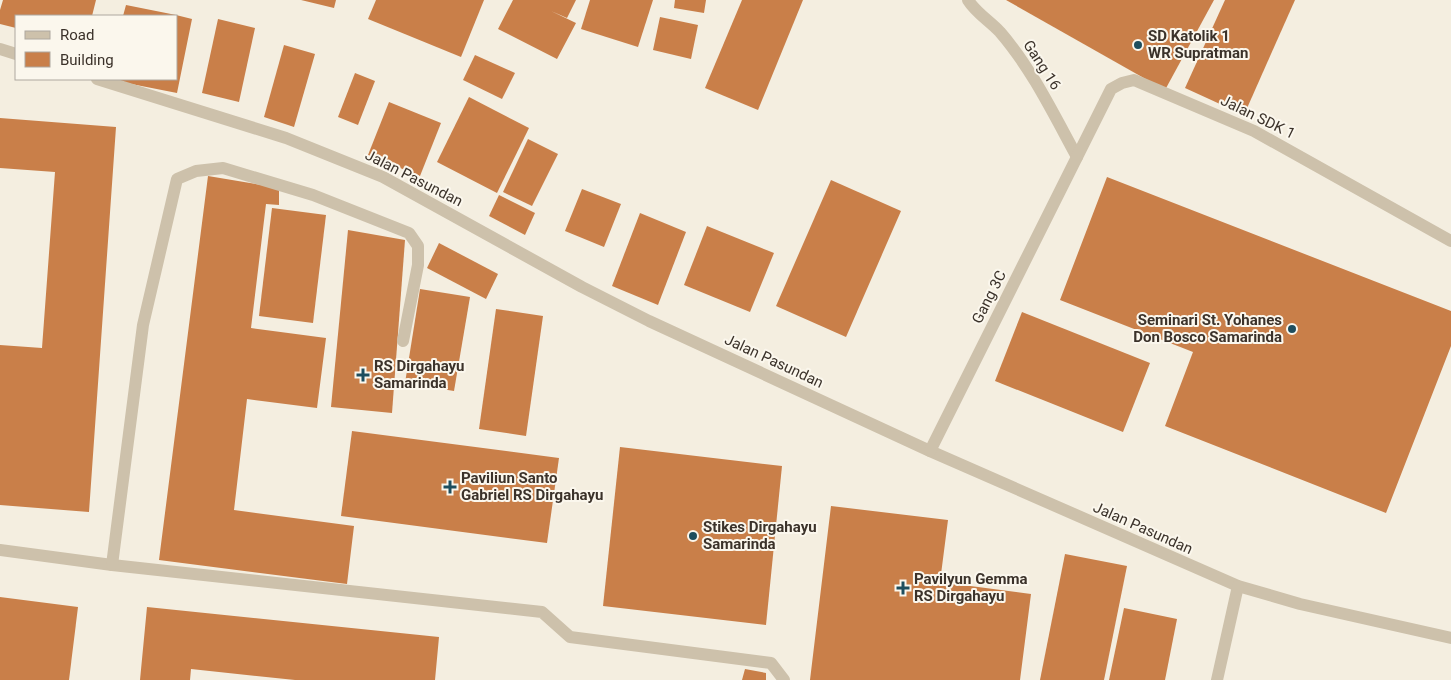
<svg xmlns="http://www.w3.org/2000/svg" width="1451" height="680" font-family="Roboto,sans-serif">
	<style>
		.building { fill: #c97f49 }
		.lines { fill: none; stroke-linecap: round; stroke-linejoin: round }
		.minor { stroke: #cdc1ab; stroke-width: 12 }
		.poi-dot { fill: #1e4e5e; stroke: #fbf7ed; stroke-width: 2 }
		.labels { text-anchor: middle; stroke-width: 4; stroke-linejoin: round; paint-order: stroke }
		.poi-label { font-size: 15px; font-weight: bold; fill: #3b322a; stroke: #fbf7ed; text-anchor: start }
		.street-label { font-size: 15px; fill: #3b322a; stroke: #fbf7ed }
	</style>
	<rect width="100%" height="100%" fill="#f4eee0"/>
	<g class="building">
		<polygon points="3,0 96,0 92,16 16,16 16,28 0,24 0,10"/>
		<polygon points="301,0 336,0 334,8"/>
		<polygon points="376,0 484,0 461,57 368,19"/>
		<polygon points="513,0 576,0 567,18 551,11 576,23 557,59 498,29"/>
		<polygon points="590,0 653,0 638,47 581,29"/>
		<polygon points="675,0 706,0 704,13 674,8"/>
		<polygon points="742,0 803,0 758,110 705,88"/>
		<polygon points="1006,0 1214,0 1165,90"/>
		<polygon points="1225,0 1295,0 1244,115 1185,88"/>
		<polygon points="126,5 176,15 176,16 123,16"/>
		<polygon points="176,15 192,19 177,93 111,80 176,79"/>
		<polygon points="660,17 698,25 691,59 653,50"/>
		<polygon points="218,19 255,28 239,102 202,93"/>
		<polygon points="284,45 315,54 294,127 264,117"/>
		<polygon points="475,55 515,73 502,99 463,80"/>
		<polygon points="355,73 375,81 358,125 338,117"/>
		<polygon points="469,97 529,128 497,193 437,162"/>
		<polygon points="389,102 441,123 420,176 368,155"/>
		<polygon points="0,118 116,127 89,512 0,505 0,345 42,348 55,172 0,168"/>
		<polygon points="528,139 558,154 532,206 503,192"/>
		<polygon points="208,176 279,188 279,205 266,204 251,328 326,338 317,408 247,399 234,510 354,526 347,584 159,560"/>
		<polygon points="1107,177 1451,311 1451,346 1386,513 1165,426 1193,352 1060,300"/>
		<polygon points="831,180 901,211 846,337 776,306"/>
		<polygon points="582,189 621,204 604,247 565,231"/>
		<polygon points="499,195 535,213 525,235 489,216"/>
		<polygon points="272,208 326,215 313,323 259,316"/>
		<polygon points="640,213 686,232 658,305 612,286"/>
		<polygon points="707,226 774,253 750,312 684,285"/>
		<polygon points="348,230 405,240 392,413 331,407"/>
		<polygon points="439,243 498,274 486,299 427,268"/>
		<polygon points="420,289 470,297 454,391 405,383"/>
		<polygon points="496,309 543,316 526,436 479,429"/>
		<polygon points="1022,312 1150,363 1123,432 995,381"/>
		<polygon points="352,431 559,458 547,543 341,516"/>
		<polygon points="620,447 782,466 766,625 603,606"/>
		<polygon points="831,506 948,520 940,582 1031,594 1020,680 810,680"/>
		<polygon points="1065,554 1127,566 1104,680 1040,680"/>
		<polygon points="0,597 78,607 69,680 0,680"/>
		<polygon points="147,607 439,637 435,680 295,680 191,669 190,680 140,680"/>
		<polygon points="1124,608 1177,619 1165,680 1109,680"/>
		<polygon points="745,669 766,673 766,680 742,680"/>
	</g>
	<g class="lines">
		<g class="minor">
			<path d="M968 0C976 13 990 21 1000 32 1032 69 1054 115 1077 157"/>
			<polyline points="0,49 16,54"/>
			<polyline points="97,79 286,138 383,177 582,287 649,321 930,451 1238,586 1300,604 1451,638"/>
			<polyline points="930,451 1111,89 1122,83 1134,80 1254,131 1451,241"/>
			<polyline points="0,550 112,565 542,612 570,637 771,663 784,680"/>
			<polyline points="112,565 143,325 177,179 196,171 223,168 313,195 409,233 418,246 418,265 403,341"/>
			<polyline points="1217,680 1238,586"/>
		</g>
	</g>
	<g class="poi-dot">
		<circle cx="1138" cy="45" r="5"/>
		<circle cx="1292" cy="329" r="5"/>
		<path d="M360.5 367.5h5v5h5v5h-5v5h-5v-5h-5v-5h5z"/>
		<path d="M447.5 479.5h5v5h5v5h-5v5h-5v-5h-5v-5h5z"/>
		<circle cx="693" cy="536" r="5"/>
		<path d="M900.5 580.5h5v5h5v5h-5v5h-5v-5h-5v-5h5z"/>
	</g>
	<g class="labels">
		<g class="poi-label">
			<text x="1148" y="41">SD Katolik 1<tspan x="1148" dy="17">WR Supratman</tspan></text>
			<text x="1282" y="325" text-anchor="end">Seminari St. Yohanes<tspan x="1282" dy="17">Don Bosco Samarinda</tspan></text>
			<text x="374" y="371">RS Dirgahayu<tspan x="374" dy="17">Samarinda</tspan></text>
			<text x="461" y="483">Paviliun Santo<tspan x="461" dy="17">Gabriel RS Dirgahayu</tspan></text>
			<text x="703" y="532">Stikes Dirgahayu<tspan x="703" dy="17">Samarinda</tspan></text>
			<text x="914" y="584">Pavilyun Gemma<tspan x="914" dy="17">RS Dirgahayu</tspan></text>
		</g>
		<g class="street-label">
			<text transform="translate(1042 65) rotate(57)" y="5">Gang 16</text>
			<text transform="translate(1258 117) rotate(26)" y="5">Jalan SDK 1</text>
			<text transform="translate(414 178) rotate(27)" y="5">Jalan Pasundan</text>
			<text transform="translate(989 297) rotate(-63)" y="5">Gang 3C</text>
			<text transform="translate(774 361) rotate(25)" y="5">Jalan Pasundan</text>
			<text transform="translate(1143 528) rotate(24)" y="5">Jalan Pasundan</text>
		</g>
	</g>
	<rect x="15" y="15" width="162" height="65" fill="#fbf7ed" stroke="#aea89f"/>
	<rect x="25" y="31" width="25" height="8" fill="#cdc1ab" stroke="#aea89f"/>
	<text x="60" y="40" font-size="15" fill="#3b322a">Road</text>
	<rect x="25" y="52" width="25" height="15" fill="#c97f49" stroke="#aea89f"/>
	<text x="60" y="65" font-size="15" fill="#3b322a">Building</text>
</svg>
